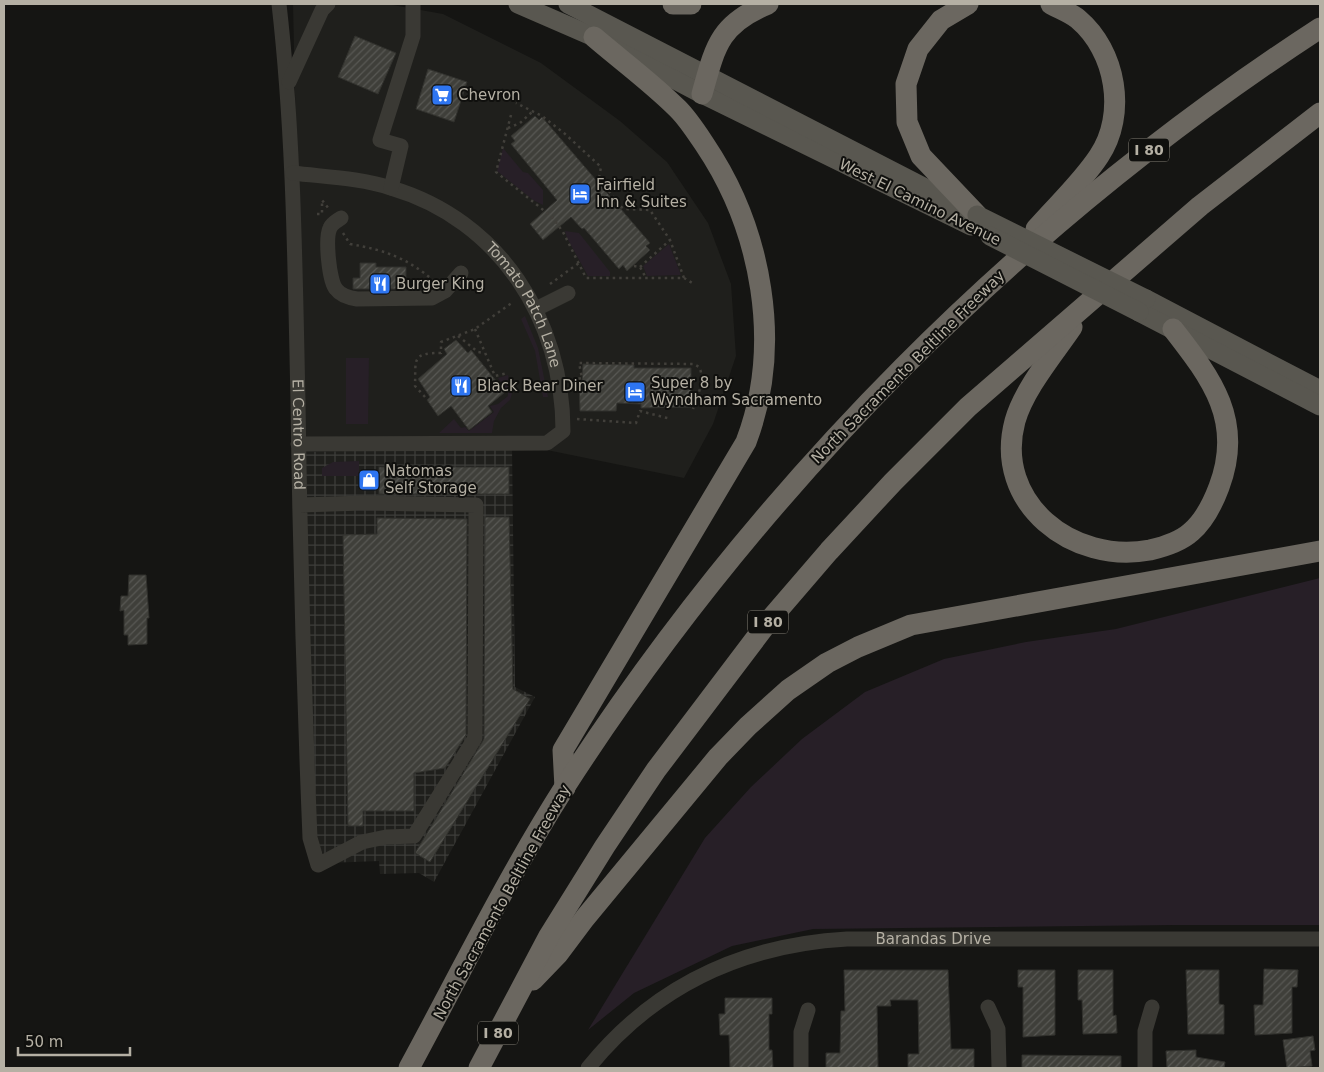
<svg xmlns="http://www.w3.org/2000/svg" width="1324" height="1072" font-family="'DejaVu Sans',sans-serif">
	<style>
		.built { fill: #1f1f1c }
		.industrial { fill: url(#industrial-grid) }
		.grass { fill: #271f27 }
		.building { fill: url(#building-hatch); stroke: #31312d }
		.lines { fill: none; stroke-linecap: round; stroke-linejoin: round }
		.path { stroke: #413f3a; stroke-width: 2.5; stroke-dasharray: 2.5 4; stroke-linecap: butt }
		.minor { stroke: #3a3934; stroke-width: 15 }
		.major { stroke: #595750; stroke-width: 19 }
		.highway { stroke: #6b6760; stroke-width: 21 }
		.major-bridge { stroke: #595750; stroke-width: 19 }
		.labels { text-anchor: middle; stroke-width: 4; stroke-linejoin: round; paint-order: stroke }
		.shield { fill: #10100e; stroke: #848077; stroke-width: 1 }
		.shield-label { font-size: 14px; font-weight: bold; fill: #b5b0a4 }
		.poi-label { font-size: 15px; fill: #b5b0a4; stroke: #10100e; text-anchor: start }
		.street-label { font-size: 15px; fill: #b5b0a4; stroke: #10100e }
	</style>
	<defs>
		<pattern id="industrial-grid" width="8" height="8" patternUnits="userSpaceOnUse" patternTransform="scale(1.25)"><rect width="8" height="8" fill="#1f1f1c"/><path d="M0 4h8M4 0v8" fill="none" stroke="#3d3d3a"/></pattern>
		<pattern id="building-hatch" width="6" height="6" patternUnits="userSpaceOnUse" patternTransform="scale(1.25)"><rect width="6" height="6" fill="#3f3f3a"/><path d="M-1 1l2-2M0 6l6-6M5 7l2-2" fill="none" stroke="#585854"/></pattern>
	</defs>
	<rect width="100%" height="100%" fill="#151513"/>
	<polygon class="built" points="293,4 387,4 443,14 541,63 620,121 667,162 708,223 731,284 736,356 713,424 684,478 537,448 303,452"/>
	<polygon class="industrial" points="512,448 515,687 535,697 434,882 419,873 380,874 379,861 327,863 317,840 303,452"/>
	<g class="grass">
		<polygon points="503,148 523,172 528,173 543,190 543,205 533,200 497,171"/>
		<polygon points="565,231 579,233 610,272 610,276 588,276 567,238"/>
		<polygon points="669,244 681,275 647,276 643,266"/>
		<polygon points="525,316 538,348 548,397 543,397 535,351 521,319"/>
		<polygon points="346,358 369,358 368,424 346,424"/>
		<polygon points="508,375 512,394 510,400 501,408 494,421 492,433 439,433 454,419 461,428 465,427 469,431 494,412 490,406 498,404 508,396 508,392 498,378"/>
		<polygon points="359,461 359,476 322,476 322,468 333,462"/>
		<polygon points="1320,578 1320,925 1173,925 813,929 732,946 634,993 588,1030 705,838 751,787 802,739 865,692 944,659 1026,642 1116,629"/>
	</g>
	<g class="building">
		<polygon points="355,36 396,53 378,94 338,77"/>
		<polygon points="428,69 467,82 454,122 416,109"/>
		<polygon points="535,116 539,120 542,117 650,243 646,246 650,250 627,271 623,265 619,269 584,228 582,229 571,217 543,240 530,224 557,200 511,144 515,141 511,136"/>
		<polygon points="360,263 376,263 376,267 406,267 406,289 353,289 353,278 360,278"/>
		<polygon points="456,340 468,353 471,350 505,392 488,406 492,412 469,430 451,406 438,416 427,400 430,397 418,379 447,354 444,349"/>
		<polygon points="583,364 634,365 634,368 691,368 691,407 641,408 641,404 617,403 616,411 580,411 579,381 582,381"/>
		<rect x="379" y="467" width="130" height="27"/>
		<polygon points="485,517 509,517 513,689 530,699 430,862 415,853 484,739"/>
		<polygon points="377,518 467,519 466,735 445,768 414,773 414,811 363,811 363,826 348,826 343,535 377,534"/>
		<polygon points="129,575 146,575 149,618 147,618 147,644 128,645 128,635 124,635 124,610 120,611 121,596 128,596"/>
		<polygon points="1264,969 1298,970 1297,987 1292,987 1292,1033 1255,1035 1254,1005 1263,1005"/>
		<polygon points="844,970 948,970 951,1049 974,1049 974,1068 908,1068 908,1054 919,1054 918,1000 890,1000 891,1006 877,1006 878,1068 826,1068 826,1053 840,1053 841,1011 845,1011"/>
		<polygon points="1018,970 1055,970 1055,1035 1023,1037 1023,987 1018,987"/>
		<polygon points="1078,970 1113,970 1113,1016 1116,1015 1117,1033 1083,1034 1082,1000 1078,1000"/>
		<polygon points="1186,970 1219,970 1219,1004 1224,1005 1224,1034 1188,1034"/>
		<polygon points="725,998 772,998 772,1014 769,1014 769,1050 772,1050 773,1068 730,1068 729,1035 720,1035 719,1014 725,1014"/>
		<polygon points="1313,1036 1315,1050 1310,1051 1312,1066 1287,1068 1283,1040"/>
		<polygon points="1196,1050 1196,1057 1225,1062 1224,1068 1167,1068 1166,1051"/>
		<polygon points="1022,1055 1121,1056 1121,1068 1022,1068"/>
	</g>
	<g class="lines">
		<g class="path">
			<polyline points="511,115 496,172 552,217 563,232 586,278 684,278 670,240 650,210 624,209 620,206 599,178 601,167 564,133 542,116 516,103"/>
			<polyline points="508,128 520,123 532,112"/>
			<polyline points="317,214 322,214 322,200 329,209"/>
			<path d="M343 233 350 244C385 250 407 258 434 281"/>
			<polyline points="634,266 640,267 646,278"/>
			<polyline points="640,267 670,240"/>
			<polyline points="684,278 694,284"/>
			<polyline points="550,284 579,263"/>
			<polyline points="475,329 495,376 508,373"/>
			<polyline points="458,336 478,352 485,353"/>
			<path d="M577 384V379L582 378 579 363 694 364 699 367C706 380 697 396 693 409"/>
			<path d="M425 397 415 386C416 359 411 353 441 353V342L475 329 513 302"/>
			<polyline points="577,419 636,423 640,411 671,419"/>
		</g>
		<g class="minor">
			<path id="s1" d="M279 4C294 136 295 269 298 402 300 547 304 692 310 838L318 865 362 842 386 837 414 836 475 738 476 505 364 503 300 505"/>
			<polyline points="289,82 322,10 328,4"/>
			<path id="s2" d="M293 173C326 177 360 178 391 188 500 220 563 320 563 431L547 443 298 444"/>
			<polyline points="391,188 401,146 380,140 413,36 413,4"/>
			<path d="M341 218C337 221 332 223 330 228 325 238 329 281 336 289 341 296 350 298 357 299L432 298 445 291 461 273"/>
			<polyline points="536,309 568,293"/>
			<polyline points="988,1007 998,1029 999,1068"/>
			<path id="s3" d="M588 1068C655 985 742 945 847 939H1320"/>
			<polyline points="801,1068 801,1032 808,1010"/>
			<polyline points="1145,1068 1145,1031 1152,1007"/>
		</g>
		<g class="major">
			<polyline points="518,4 594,37 702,94 971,226"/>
			<polyline points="568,4 970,211"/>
			<polyline points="1146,299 1320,390"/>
			<polyline points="1139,312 1320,406"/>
		</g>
		<g class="highway">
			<polyline points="673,4 691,4"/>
			<polyline points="968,4 941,20 918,49 906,84 907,122 921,156 977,215"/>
			<path d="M702 94C715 47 719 24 768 4"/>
			<path d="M1036 229C1057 205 1082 182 1099 156 1127 114 1116 51 1078 19 1071 13 1060 9 1051 4"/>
			<path d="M1072 327C1053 355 1024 389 1015 421 993 503 1073 565 1150 550 1163 547 1181 541 1191 532 1204 521 1213 503 1219 487 1244 421 1212 379 1173 329"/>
			<path d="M565 788 563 750 746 442C783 345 762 230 705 145 697 133 688 119 678 109 652 83 622 61 594 37"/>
			<polyline points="533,980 558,954 585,918 718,757 748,726 788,690 827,663 858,647 911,625 1320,551"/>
			<path d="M409 1068C460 974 508 876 566 785 761 484 1019 224 1320 28"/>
			<polyline points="479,1068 549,936 605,846 656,770 768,622 829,551 893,482 968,407 1200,206 1320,113"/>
		</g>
		<g class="major-bridge">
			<polyline points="977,215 1146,299"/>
			<polyline points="990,236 1139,312"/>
		</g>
	</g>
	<defs>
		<g id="supermarket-square" transform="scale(1.125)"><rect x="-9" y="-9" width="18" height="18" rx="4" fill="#2e75f1" stroke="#10100e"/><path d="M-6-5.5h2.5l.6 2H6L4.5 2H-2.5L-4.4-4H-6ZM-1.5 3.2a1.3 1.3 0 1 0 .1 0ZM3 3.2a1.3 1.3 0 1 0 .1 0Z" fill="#fff"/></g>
		<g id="hotel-square" transform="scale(1.125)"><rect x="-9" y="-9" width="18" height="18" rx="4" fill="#2e75f1" stroke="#10100e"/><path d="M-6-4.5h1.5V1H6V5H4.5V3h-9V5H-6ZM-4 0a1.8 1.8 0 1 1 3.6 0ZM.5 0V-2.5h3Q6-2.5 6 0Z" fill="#fff"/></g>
		<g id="restaurant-square" transform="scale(1.125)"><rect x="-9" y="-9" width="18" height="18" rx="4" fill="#2e75f1" stroke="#10100e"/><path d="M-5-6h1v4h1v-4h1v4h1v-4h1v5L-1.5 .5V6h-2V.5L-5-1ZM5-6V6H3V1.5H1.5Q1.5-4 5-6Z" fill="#fff"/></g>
		<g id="shop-square" transform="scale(1.125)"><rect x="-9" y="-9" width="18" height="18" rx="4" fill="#2e75f1" stroke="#10100e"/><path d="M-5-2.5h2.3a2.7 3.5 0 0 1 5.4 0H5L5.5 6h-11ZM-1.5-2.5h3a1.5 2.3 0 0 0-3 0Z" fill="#fff"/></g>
	</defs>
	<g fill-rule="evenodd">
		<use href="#supermarket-square" x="442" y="95"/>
		<use href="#hotel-square" x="580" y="194"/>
		<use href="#restaurant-square" x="380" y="284"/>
		<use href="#restaurant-square" x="461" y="386"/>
		<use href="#hotel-square" x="635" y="392"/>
		<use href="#shop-square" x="369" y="480"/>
	</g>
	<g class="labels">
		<g class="shield">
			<rect x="1129" y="138.5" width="40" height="23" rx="4"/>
			<rect x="748" y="610.5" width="40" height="23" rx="4"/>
			<rect x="478" y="1021.5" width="40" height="23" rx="4"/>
		</g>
		<g class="shield-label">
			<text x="1149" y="155">I 80</text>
			<text x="768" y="627">I 80</text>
			<text x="498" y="1038">I 80</text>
		</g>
		<g class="poi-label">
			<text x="458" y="100">Chevron</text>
			<text x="596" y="190">Fairfield<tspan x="596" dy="17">Inn &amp; Suites</tspan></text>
			<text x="396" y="289">Burger King</text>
			<text x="651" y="388">Super 8 by<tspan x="651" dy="17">Wyndham Sacramento</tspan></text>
			<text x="477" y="391">Black Bear Diner</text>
			<text x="385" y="476">Natomas<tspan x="385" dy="17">Self Storage</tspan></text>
		</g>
		<g class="street-label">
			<text transform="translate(920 202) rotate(26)" y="5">West El Camino Avenue</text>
			<text dy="5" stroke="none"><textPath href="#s2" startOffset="284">Tomato Patch Lane</textPath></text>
			<text transform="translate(908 367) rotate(-45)" y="5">North Sacramento Beltline Freeway</text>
			<text dy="5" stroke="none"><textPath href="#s1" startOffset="431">El Centro Road</textPath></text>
			<text transform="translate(502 902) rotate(-61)" y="5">North Sacramento Beltline Freeway</text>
			<text dy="5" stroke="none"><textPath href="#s3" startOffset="385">Barandas Drive</textPath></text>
		</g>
	</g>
	<rect width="1324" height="1072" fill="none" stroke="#b5b0a4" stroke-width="10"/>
	<path d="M18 1047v8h112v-8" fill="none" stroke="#b5b0a4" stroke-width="2.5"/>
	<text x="25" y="1047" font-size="15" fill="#b5b0a4" stroke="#10100e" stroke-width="4" paint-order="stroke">50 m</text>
</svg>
